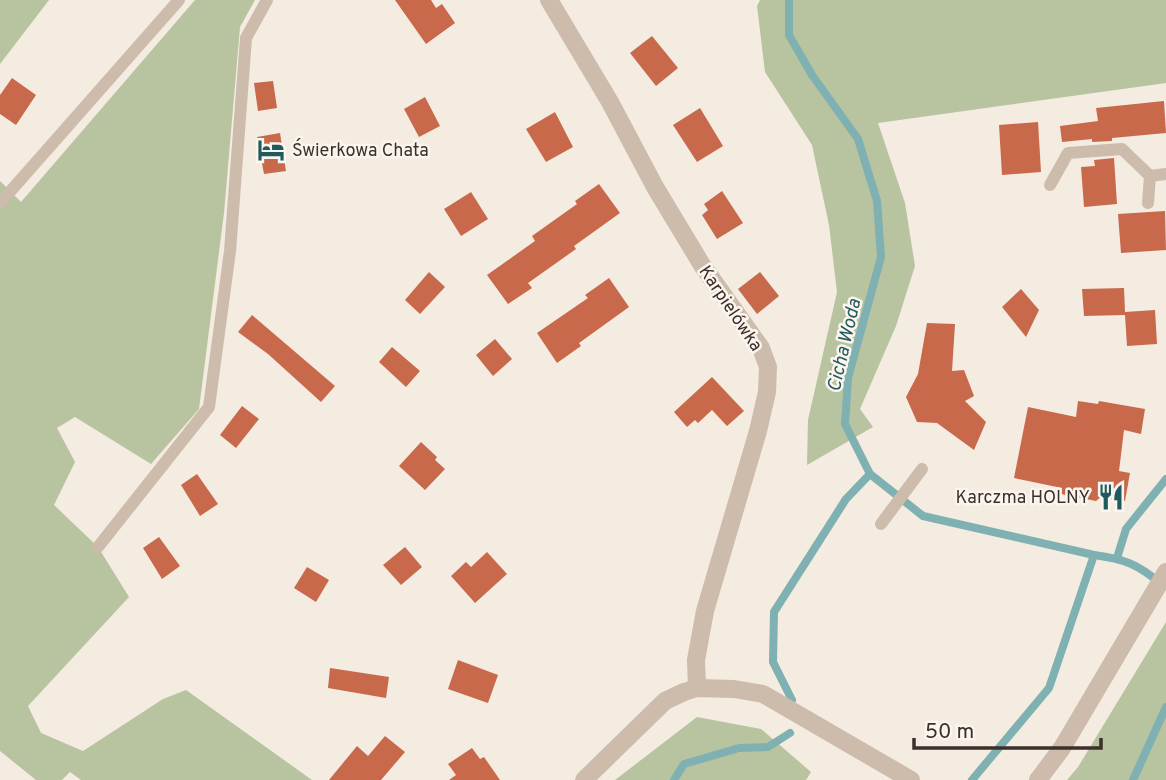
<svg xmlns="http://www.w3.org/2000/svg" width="1166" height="780" font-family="Overpass,sans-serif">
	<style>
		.green { fill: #b8c4a0 }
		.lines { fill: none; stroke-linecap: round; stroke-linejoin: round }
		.stream { stroke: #7fb0b2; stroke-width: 8 }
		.building { fill: #c8694b }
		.service { stroke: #cdbbac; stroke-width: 12 }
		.minor { stroke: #cdbbac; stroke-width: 18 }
		.labels { text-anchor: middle; stroke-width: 5; stroke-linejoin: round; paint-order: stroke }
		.poi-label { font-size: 18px; fill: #3b302b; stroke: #fbf5ee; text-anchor: start }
		.street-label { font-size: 18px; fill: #3b302b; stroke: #fbf5ee }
		.water-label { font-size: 19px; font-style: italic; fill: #1f5a5e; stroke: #fbf5ee }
	</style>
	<rect width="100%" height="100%" fill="#f4ebe1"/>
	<g class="green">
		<polygon points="0,0 49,0 0,64"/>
		<polygon points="195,0 255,0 240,27 224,213 199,409 151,464 75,417 57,428 75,462 54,505 98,547 129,597 28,706 41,733 83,751 163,699 186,690 312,780 81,780 70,772 62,780 36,780 0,751 0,181 21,202"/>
		<polygon points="760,0 1166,0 1166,83 878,123 905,203 915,266 896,326 860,409 873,427 807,465 808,420 837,292 829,225 812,145 765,72 757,6"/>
		<polygon points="1166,622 1166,780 1067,780 1078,767"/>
		<polygon points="697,717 761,729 811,772 806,780 615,780"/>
	</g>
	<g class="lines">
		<g class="stream">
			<path d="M789 0V35L812 75 858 139 877 201 881 257 848 378 845 424 870 474 923 516 1094 555C1124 559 1138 564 1161 584"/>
			<polyline points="1117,558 1126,529 1166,479"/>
			<polyline points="792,700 773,662 774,612 846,499 870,474"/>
			<polyline points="674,780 684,764 739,748 768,747 790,733"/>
			<polyline points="972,780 1049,688 1094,555"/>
			<polyline points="1133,780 1166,707"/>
		</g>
	</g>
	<g class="building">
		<polygon points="395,0 431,0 436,8 442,4 455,23 426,44"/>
		<polygon points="652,36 678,68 656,86 630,53"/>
		<polygon points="12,78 36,95 16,125 0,114 0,95"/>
		<polygon points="273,81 277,108 258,111 254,83"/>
		<polygon points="425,97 440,126 419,137 404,109"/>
		<polygon points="1164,101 1166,133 1112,138 1112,141 1092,142 1092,139 1062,142 1060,126 1098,121 1096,108"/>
		<polygon points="700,108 723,146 697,162 673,125"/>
		<polygon points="555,112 573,147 546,162 526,129"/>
		<polygon points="1038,122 1041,172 1002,175 999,125"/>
		<polygon points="280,133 286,171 264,174 257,137"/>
		<polygon points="1114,158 1117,204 1084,207 1081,167 1095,166 1094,160"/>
		<polygon points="599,184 620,213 574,246 576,249 528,283 532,288 508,304 487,275 535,241 532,236 577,204 575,201"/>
		<polygon points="722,191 743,223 717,239 702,215 708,210 704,204"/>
		<polygon points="471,192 488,219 461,236 444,209"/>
		<polygon points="1165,211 1166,250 1121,253 1118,214"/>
		<polygon points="429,272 445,287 420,314 405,300"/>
		<polygon points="760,272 779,296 757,314 738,289"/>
		<polygon points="609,278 629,307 579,343 581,346 557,363 537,333 588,298 585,295"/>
		<polygon points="1124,288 1125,312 1155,310 1157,344 1127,346 1125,315 1084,316 1082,289"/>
		<polygon points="1021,289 1039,310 1026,337 1002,307"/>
		<polygon points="252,315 335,386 321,402 268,354 238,332"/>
		<polygon points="927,323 955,324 952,371 964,370 974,396 965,401 986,422 974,450 937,423 917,422 906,397 918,374"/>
		<polygon points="495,339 512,359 493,376 476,355"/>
		<polygon points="392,347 420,371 406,387 379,362"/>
		<polygon points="712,377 744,411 727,426 712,410 698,423 695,420 687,427 674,412"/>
		<polygon points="1078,401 1098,404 1099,401 1145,409 1141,434 1124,430 1119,471 1130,473 1125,501 1101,497 1096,501 1061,494 1062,488 1014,478 1028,407 1076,417"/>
		<polygon points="242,406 259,419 236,448 220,435"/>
		<polygon points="421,442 437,457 435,460 445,469 425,490 399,466"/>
		<polygon points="197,474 218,504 200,516 181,485"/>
		<polygon points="159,537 180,566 162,579 143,548"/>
		<polygon points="405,547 422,567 401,585 383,565"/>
		<polygon points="487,552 507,574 475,603 451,576 466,562 471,567"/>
		<polygon points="307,567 329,580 316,602 294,588"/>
		<polygon points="458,660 498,675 488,703 448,689"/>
		<polygon points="330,668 389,677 386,698 328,688"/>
		<polygon points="385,736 405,752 381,780 329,780 357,746 368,756"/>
		<polygon points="472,748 480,759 484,757 500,780 449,780 456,775 448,764"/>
	</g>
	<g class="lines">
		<g class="service">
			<polyline points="1150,176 1166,174"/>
			<polyline points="1050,185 1068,153 1122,149 1150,176 1148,203"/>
			<polyline points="0,203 179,0"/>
			<polyline points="881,524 922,469"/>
			<polyline points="98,547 209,407 230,251 246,38 267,0"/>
		</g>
		<g class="minor">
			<polyline points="549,0 610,102 655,187 702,265 761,348 768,367 767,392 758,431 705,611 696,660 697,688"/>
			<polyline points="584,780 665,701 684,692 697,688 734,689 763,694 911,780"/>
			<polyline points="1038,780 1062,748 1166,572"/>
		</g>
	</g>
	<defs>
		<g id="hotel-bare" transform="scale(2.1)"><path d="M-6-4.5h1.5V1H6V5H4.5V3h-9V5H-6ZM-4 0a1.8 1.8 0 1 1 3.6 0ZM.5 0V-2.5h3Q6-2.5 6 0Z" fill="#1f5a5e" stroke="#fbf5ee" stroke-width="2.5" paint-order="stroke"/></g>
		<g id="restaurant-bare" transform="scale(2.1)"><path d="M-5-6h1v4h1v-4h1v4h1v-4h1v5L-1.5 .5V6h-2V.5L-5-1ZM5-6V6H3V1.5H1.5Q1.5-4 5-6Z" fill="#1f5a5e" stroke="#fbf5ee" stroke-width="2.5" paint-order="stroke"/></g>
	</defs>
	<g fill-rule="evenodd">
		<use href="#hotel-bare" x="271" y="150"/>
		<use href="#restaurant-bare" x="1111" y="497"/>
	</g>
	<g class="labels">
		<g class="poi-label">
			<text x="292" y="156">Świerkowa Chata</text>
			<text x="1090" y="503" text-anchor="end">Karczma HOLNY</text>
		</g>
		<g class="street-label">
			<text transform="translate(731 308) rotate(56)" y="6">Karpielówka</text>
		</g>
		<g class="water-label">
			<text transform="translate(843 345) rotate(-77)" y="7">Cicha Woda</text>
		</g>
	</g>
	<path d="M914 738v10h187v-10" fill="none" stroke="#3b302b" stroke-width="3.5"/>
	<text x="925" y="738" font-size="21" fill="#3b302b" stroke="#fbf5ee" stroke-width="5" paint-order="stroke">50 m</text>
</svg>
